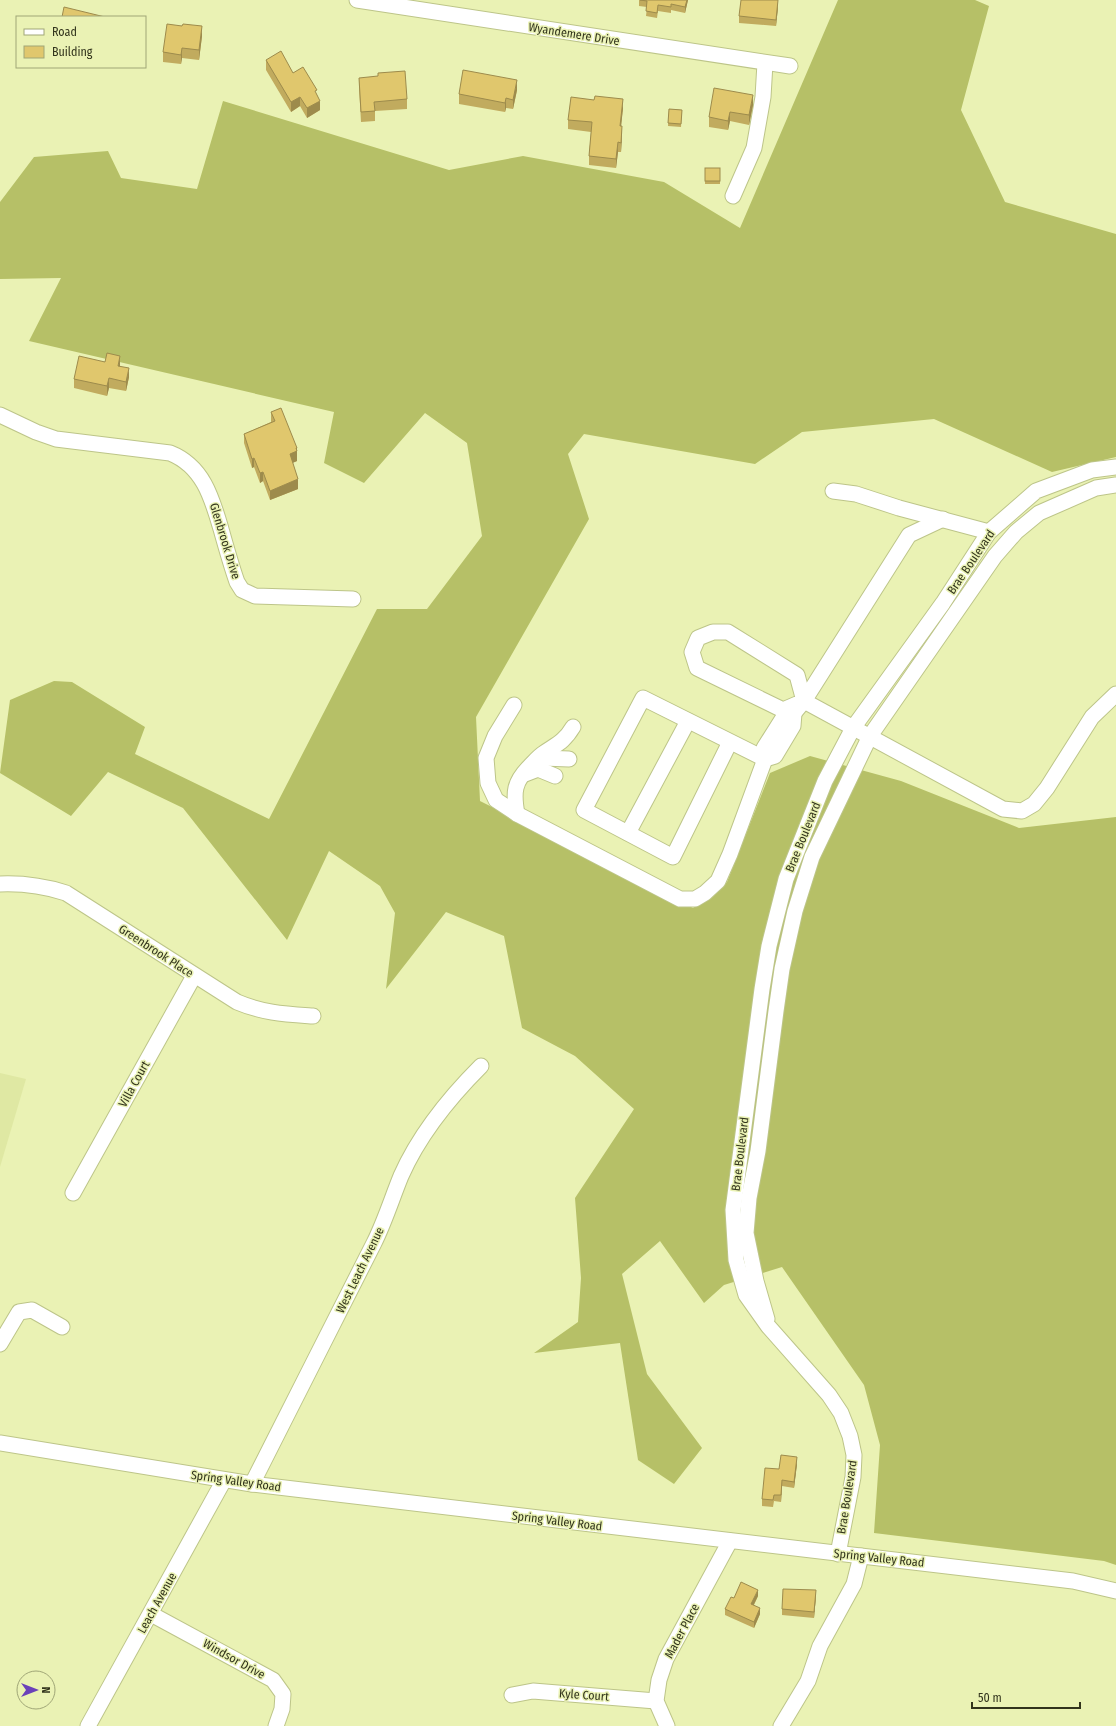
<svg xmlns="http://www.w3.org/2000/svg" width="1116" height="1726" font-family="'Fira Sans Condensed',sans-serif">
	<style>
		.built { fill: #dfe8a3 }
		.forest { fill: #b6c067 }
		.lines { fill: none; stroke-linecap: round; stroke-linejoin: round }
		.minor-casing { stroke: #bdc589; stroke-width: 17 }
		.minor { stroke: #fff; stroke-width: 15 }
		.wall { fill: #c1ab5e }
		.shaded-wall { fill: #9d8b4c }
		.building { fill: #e0c76d; stroke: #9d8b4c }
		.labels { text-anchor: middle; stroke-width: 3; stroke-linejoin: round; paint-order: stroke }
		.street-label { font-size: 12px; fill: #32341c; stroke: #eaf2b4 }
	</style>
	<rect width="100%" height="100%" fill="#eaf2b4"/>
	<polygon class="built" points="0,1073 26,1079 0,1167"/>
	<polygon class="forest" points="838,0 975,0 989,6 961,110 1005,202 1116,234 1116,457 1052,472 934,419 802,432 755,464 584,434 568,454 589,519 476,717 480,801 693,908 727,882 770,773 810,756 901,781 1019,828 1116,817 1116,1565 1104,1561 874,1533 880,1445 864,1385 782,1267 724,1285 704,1303 660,1241 622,1274 647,1374 702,1448 674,1484 638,1460 620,1343 534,1353 578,1322 581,1278 575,1198 634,1109 575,1056 522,1028 504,936 446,912 386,989 395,913 380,886 329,851 287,940 183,808 108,772 71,816 0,773 10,700 54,681 72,682 145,727 135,754 269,819 377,609 427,609 482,536 467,443 425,413 364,483 324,463 334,412 29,341 61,278 0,279 0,202 34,157 108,151 121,178 197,189 223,101 449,170 523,156 664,182 740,228"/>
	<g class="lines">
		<g class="minor-casing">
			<g id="minor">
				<polyline points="357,0 790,66"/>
				<polyline points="733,196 754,148 763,97 765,63"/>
				<path d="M0 415 36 432 56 439 170 453C203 466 212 498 221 529 226 547 231 565 237 582L242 590 255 596 353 599"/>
				<polyline points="833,491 856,494 899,508 989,532"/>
				<polyline points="797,704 783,710 697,668 692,652 698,638 713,632 728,632 797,675 804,701 1003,809 1022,811 1034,804 1047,788 1092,717 1116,694"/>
				<polyline points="514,705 495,736 486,758 488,783 496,800 517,814 680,899 695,899 705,893 718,881 730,854 765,759 764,748 783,718 794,713 804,701 909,535 943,519"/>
				<polyline points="730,742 673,857 584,810 643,698 765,759 775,756 793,726 794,713"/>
				<polyline points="538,762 543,758 569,759"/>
				<polyline points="525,774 538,769 555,776"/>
				<path d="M517 814C513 792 514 782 530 766 534 762 539 756 544 753 557 744 564 742 573 727"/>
				<polyline points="628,833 688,721"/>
				<path d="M0 884C24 883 44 886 66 893L237 1002C263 1013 285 1014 313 1016"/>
				<polyline points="73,1193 194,976"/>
				<polyline points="767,1319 756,1281 746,1233 749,1198 758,1151 776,1011 782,969 795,911 812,857 870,736 995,556 1016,532 1039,513 1096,488 1116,485"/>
				<polyline points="0,1344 19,1312 32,1310 62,1327"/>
				<polyline points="0,1443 252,1484 1073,1581 1116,1591"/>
				<path d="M252 1484C293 1404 333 1323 374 1243 385 1221 392 1198 401 1176 420 1133 449 1098 481 1066"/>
				<polyline points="838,1554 853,1477 854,1455 850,1436 841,1413 829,1395 768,1326 746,1295 736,1260 733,1210 762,989 769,946 786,879 825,781 853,728 943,603 989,532 1036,491 1092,470 1116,467"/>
				<polyline points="151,1614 273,1680 283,1694 282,1709 276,1726"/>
				<polyline points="512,1695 533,1691 656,1701"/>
				<polyline points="88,1726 224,1480"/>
				<polyline points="667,1726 656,1701 659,1680 666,1659 730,1541"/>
				<polyline points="781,1726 808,1681 820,1646 854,1584 861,1556"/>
			</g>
		</g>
		<use href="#minor" class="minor"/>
	</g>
	<g class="wall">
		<polygon points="639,0 688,0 685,13 671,10 671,13 658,11 657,18 646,16 647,7 639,6"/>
		<polygon points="778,7 776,26 739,23 739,16"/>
		<polygon points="202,36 199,60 182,58 181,64 163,62 163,52"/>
		<polygon points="266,60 293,73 317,95 320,110 307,118 300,106 291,112 266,70"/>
		<polygon points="359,78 407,99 407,109 375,111 375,121 361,122 359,87"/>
		<polygon points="517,90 513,109 506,108 505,112 459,104 459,94"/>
		<polygon points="753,105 749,125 730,121 728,130 709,127 709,117"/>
		<polygon points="623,108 621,126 622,136 621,152 618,152 616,168 589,165 589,156 591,132 568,129 568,120"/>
		<polygon points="669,109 682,110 681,127 668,126"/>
		<rect x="705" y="168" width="15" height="16"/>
		<polygon points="105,362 120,366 129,377 126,391 109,388 107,396 74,388 74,379"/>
		<polygon points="271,412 297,448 297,461 292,463 298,489 270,500 263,481 260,483 254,467 252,468 244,443 244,434 271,422"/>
		<polygon points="797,1464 794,1488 782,1486 781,1502 774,1501 773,1507 762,1506 762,1499 779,1469"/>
		<polygon points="758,1596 754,1605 760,1614 754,1628 725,1615 725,1609 734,1598"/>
		<polygon points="816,1596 814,1618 782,1615 782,1609"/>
	</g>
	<g class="shaded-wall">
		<polygon points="687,0 688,0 685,13 685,7"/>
		<polygon points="778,0 778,7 776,26 776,20"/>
		<polygon points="202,26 202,36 199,60 199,50"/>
		<polygon points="182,48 182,58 181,64 181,55"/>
		<polygon points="517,80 517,90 513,109 513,100"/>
		<polygon points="753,95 753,105 749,125 749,115"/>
		<polygon points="300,97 300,106 291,112 291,102"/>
		<polygon points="506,98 506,108 505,112 505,103"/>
		<polygon points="623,99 623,108 620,136 620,126"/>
		<polygon points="320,101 320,110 307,118 307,108"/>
		<polygon points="730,112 730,121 728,130 728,121"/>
		<polygon points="622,126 622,136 621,152 621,143"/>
		<polygon points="618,142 618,152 616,168 616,159"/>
		<polygon points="120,356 120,366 118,375 118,366"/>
		<polygon points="129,368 129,377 126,391 126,382"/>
		<polygon points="109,378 109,388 107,396 107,386"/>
		<polygon points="296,448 297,448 297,461 290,464 290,454"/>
		<polygon points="254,458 254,467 252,468 252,459"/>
		<polygon points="263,472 263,481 260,483 260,473"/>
		<polygon points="298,479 298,489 270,500 270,491"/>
		<polygon points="797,1457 797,1464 794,1488 794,1482"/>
		<polygon points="782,1480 782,1486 781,1502 781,1495"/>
		<polygon points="758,1590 758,1596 751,1610 751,1604"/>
		<polygon points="816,1590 816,1596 814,1618 814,1612"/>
		<polygon points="760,1608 760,1614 754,1628 754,1622"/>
	</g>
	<g class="building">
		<polygon points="640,0 687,0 685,7 671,4 671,7 658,5 657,13 646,11 647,1"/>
		<polygon points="741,0 778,0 776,20 739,16"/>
		<polygon points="64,7 105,17 62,17"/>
		<polygon points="167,24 182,26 183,24 202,26 199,50 182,48 181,55 163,52"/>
		<polygon points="281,51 293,73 303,67 317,90 315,91 320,101 307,108 300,97 291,102 266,60"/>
		<polygon points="463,70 517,80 513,100 506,98 505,103 459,94"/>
		<polygon points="405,71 407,99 374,102 375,111 361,112 359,78 378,76 378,73"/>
		<polygon points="714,88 753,95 749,115 730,112 728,121 709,117"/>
		<polygon points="595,96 623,99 620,126 622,126 621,143 618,142 616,159 589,156 592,122 568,120 571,97 594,100"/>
		<polygon points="669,109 682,110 681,124 668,123"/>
		<rect x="705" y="168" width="15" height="13"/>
		<polygon points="107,353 120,356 118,366 129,368 126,382 109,378 107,386 74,379 79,356 105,362"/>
		<polygon points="281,408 297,448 296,448 297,451 290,454 298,479 270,491 263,472 260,473 254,458 252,459 244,434 275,421 271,412"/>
		<polygon points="781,1455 797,1457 794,1482 782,1480 781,1495 774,1495 773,1500 762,1499 765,1468 779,1469"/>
		<polygon points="741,1582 758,1590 751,1604 760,1608 754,1622 725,1609 731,1597 734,1598"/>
		<polygon points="783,1589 816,1590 814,1612 782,1609"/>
	</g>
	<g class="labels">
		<g class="street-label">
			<text transform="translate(574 34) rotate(9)" y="4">Wyandemere Drive</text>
			<text transform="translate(225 541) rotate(73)" y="4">Glenbrook Drive</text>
			<text transform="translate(971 562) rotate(-56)" y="4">Brae Boulevard</text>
			<text transform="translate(803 837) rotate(-68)" y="4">Brae Boulevard</text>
			<text transform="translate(156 951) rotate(33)" y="4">Greenbrook Place</text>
			<text transform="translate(134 1084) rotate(-61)" y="4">Villa Court</text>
			<text transform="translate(740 1154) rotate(-83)" y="4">Brae Boulevard</text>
			<text transform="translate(360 1270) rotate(-64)" y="4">West Leach Avenue</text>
			<text transform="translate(236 1481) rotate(8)" y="4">Spring Valley Road</text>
			<text transform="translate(847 1497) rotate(-81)" y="4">Brae Boulevard</text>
			<text transform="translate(557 1521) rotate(7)" y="4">Spring Valley Road</text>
			<text transform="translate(879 1558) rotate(6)" y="4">Spring Valley Road</text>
			<text transform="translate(157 1603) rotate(-61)" y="4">Leach Avenue</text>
			<text transform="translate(682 1631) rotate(-62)" y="4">Mader Place</text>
			<text transform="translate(234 1659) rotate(29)" y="4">Windsor Drive</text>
			<text transform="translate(584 1695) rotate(4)" y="4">Kyle Court</text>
		</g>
	</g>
	<rect x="16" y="16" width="130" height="52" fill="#eaf2b4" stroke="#a0a677"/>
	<rect x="24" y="29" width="20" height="6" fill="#ffffff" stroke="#a0a677"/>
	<text x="52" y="36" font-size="12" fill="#32341c">Road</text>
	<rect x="24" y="46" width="20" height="12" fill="#e0c76d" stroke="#a0a677"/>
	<text x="52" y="56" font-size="12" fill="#32341c">Building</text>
	<g transform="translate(36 1690) rotate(90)"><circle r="19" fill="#eaf2b4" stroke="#a0a677"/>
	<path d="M0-3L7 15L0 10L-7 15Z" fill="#6a41b9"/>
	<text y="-6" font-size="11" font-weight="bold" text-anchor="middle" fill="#32341c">N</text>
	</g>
	<path d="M972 1702v6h108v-6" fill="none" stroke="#32341c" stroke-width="2"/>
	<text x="978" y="1702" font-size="12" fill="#32341c" stroke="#eaf2b4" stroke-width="3" paint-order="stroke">50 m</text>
</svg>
